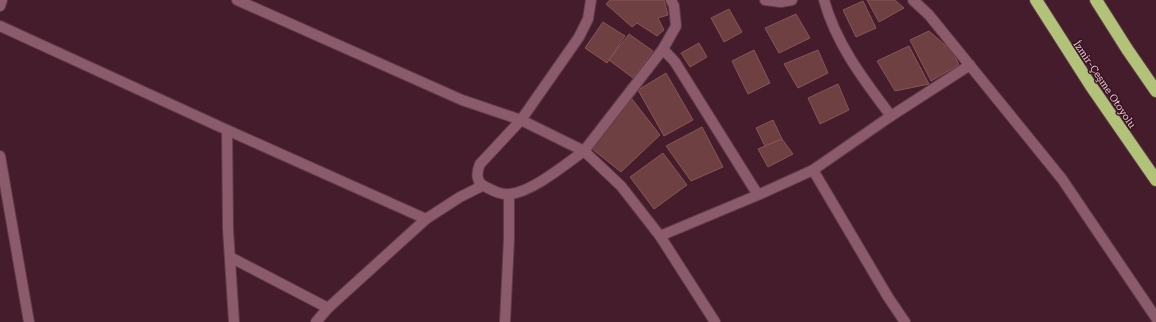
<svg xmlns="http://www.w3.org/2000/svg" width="1156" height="322" font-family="'Roboto Serif',serif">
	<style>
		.building { fill: #6f4041; stroke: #875656 }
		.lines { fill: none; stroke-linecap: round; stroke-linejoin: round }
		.minor-casing { stroke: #5f3b49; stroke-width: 12 }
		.tertiary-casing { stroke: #5f3b49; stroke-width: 12 }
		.motorway-casing { stroke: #5f3b49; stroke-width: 14 }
		.minor { stroke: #8b5b6b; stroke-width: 10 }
		.tertiary { stroke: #8b5b6b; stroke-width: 10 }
		.motorway { stroke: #b2c278; stroke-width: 12 }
		.labels { text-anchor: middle; stroke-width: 3; stroke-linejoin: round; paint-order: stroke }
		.street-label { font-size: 10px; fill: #e6cad2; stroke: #3a1222 }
	</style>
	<rect width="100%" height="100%" fill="#451c2b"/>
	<g class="building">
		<polygon points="610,0 664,0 668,15 658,18 664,30 657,36 637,23 632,27 606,4"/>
		<polygon points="867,0 895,0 904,8 879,22"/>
		<polygon points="863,1 876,28 856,37 843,10"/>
		<polygon points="729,9 742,32 724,42 711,18"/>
		<polygon points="796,14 810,38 779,53 765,28"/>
		<polygon points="603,22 625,36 607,63 585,48"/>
		<polygon points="929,31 953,52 959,65 931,81 910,40"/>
		<polygon points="629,34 653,51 633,78 609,60"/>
		<polygon points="699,43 707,57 690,67 681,53"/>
		<polygon points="909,46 929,84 895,91 877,61"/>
		<polygon points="754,50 770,83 748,94 732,61"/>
		<polygon points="818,50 828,73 798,88 784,64"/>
		<polygon points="666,73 693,120 664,136 638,90"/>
		<polygon points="838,84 849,110 820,124 808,98"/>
		<polygon points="632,99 660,135 621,172 591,148"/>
		<polygon points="773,120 782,139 765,146 756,128"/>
		<polygon points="702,127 723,167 691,181 666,146"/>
		<polygon points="782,139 793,154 768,167 758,149"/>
		<polygon points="663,153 687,185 654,209 630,177"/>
	</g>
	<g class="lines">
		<g class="minor-casing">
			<g id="minor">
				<path d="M237 0 462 100 521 120 584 151C566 164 532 192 510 194 501 195 494 191 486 187 476 183 476 173 480 164L521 120 579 37 588 19 591 0"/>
				<polyline points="765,0 781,2 792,0"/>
				<path d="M824 0C836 44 864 80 891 116"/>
				<polyline points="0,26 227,130 426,219"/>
				<polyline points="663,49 676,26 674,6 671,0"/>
				<polyline points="227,130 228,229 234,322"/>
				<polyline points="813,170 888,297 905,322"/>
				<polyline points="758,195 675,62 663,49 584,151 621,186 660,236 758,195 813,170 891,116 970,65"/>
				<polyline points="660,236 715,322"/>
				<polyline points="230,257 328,308"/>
				<polyline points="316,322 328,308 426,219 460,197 482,186"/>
				<polyline points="505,322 509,239 509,195"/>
			</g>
		</g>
		<g class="tertiary-casing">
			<g id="tertiary">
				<polyline points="913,0 929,15 1062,179 1156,318"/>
				<polyline points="0,6 2,0"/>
				<polyline points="0,156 29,322"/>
			</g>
		</g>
		<g class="motorway-casing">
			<g id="motorway">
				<polyline points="1036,0 1091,86 1156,180"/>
				<polyline points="1096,0 1127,49 1156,91"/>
			</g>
		</g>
		<use href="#minor" class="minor"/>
		<use href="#tertiary" class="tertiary"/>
		<use href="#motorway" class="motorway"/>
	</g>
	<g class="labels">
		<g class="street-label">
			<text transform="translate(1105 84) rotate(56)" y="4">İzmir-Çeşme Otoyolu</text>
		</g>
	</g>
</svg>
